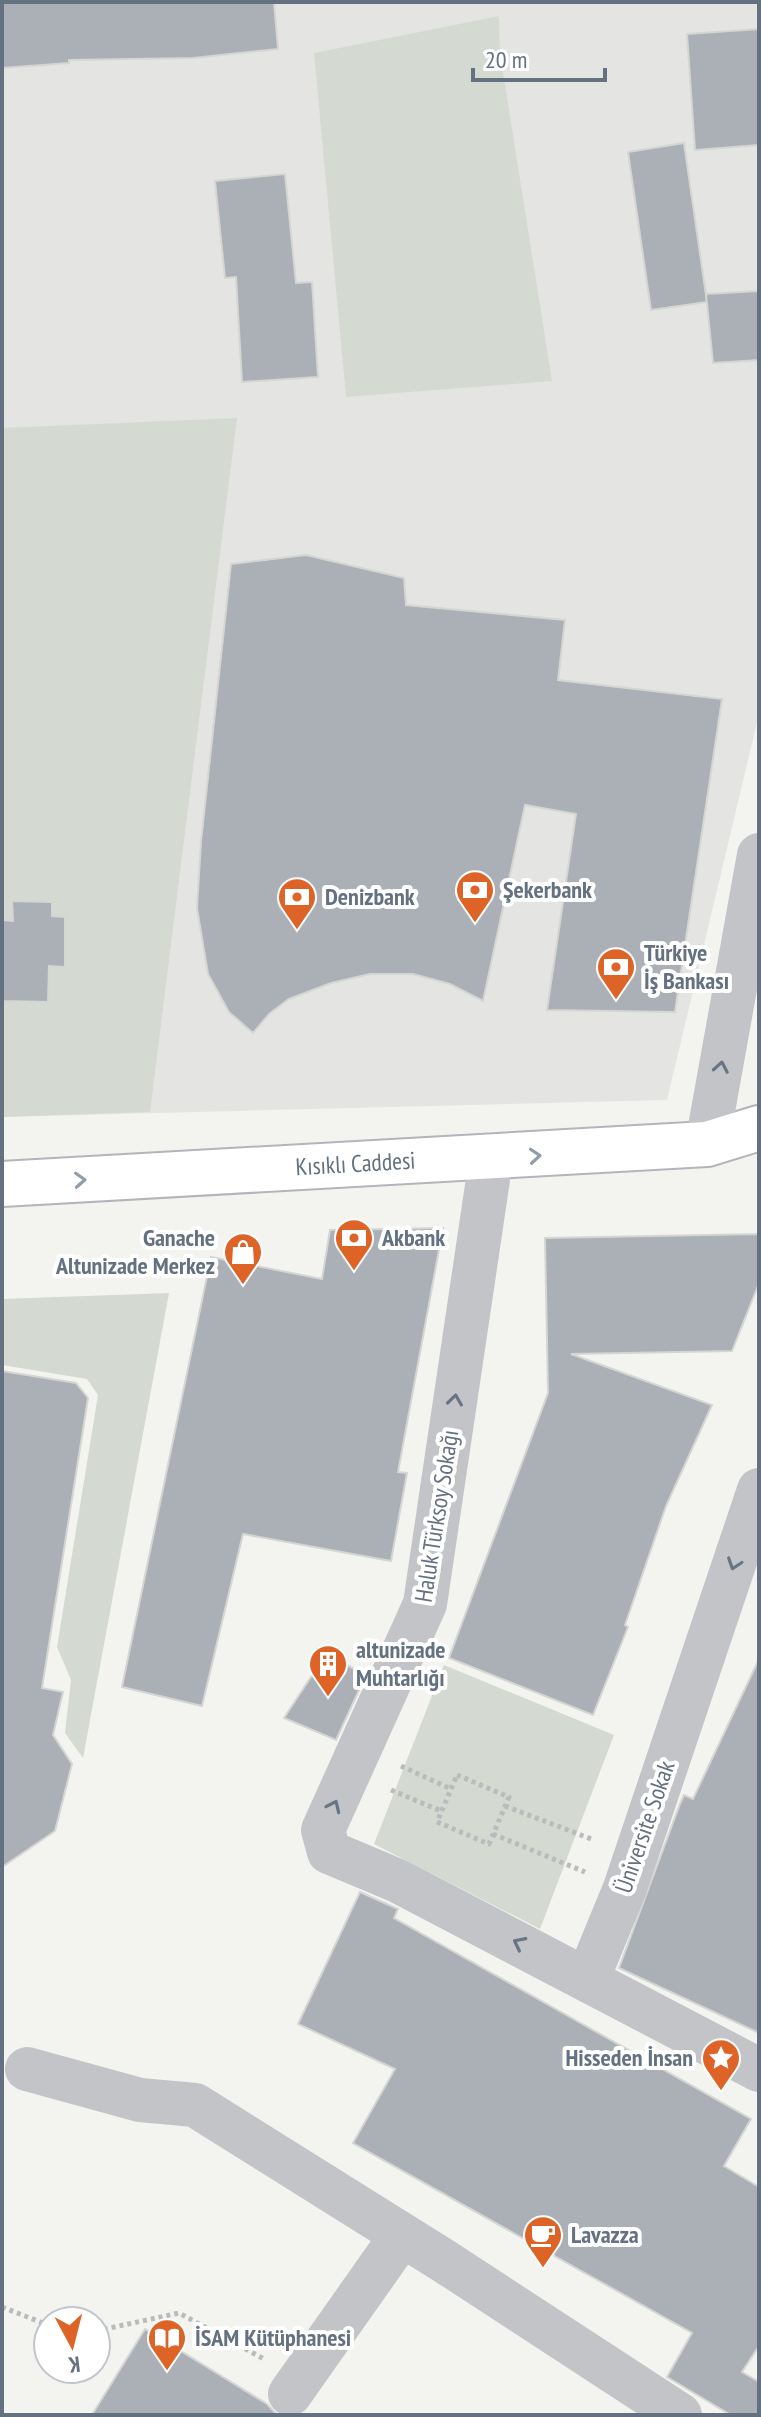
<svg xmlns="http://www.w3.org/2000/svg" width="761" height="2417" font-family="'PT Sans Narrow',sans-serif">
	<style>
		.built { fill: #e4e5e3 }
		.green { fill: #d4dad1 }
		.building { fill: #aab0b5; stroke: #d5d5d3; stroke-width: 2 }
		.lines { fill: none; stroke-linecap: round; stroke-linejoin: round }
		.major-casing { stroke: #b2b6ba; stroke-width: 48 }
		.path { stroke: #b9bbbd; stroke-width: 5; stroke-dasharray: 4 4; stroke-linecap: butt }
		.minor { stroke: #c2c4c8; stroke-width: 44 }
		.major { stroke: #fff; stroke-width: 44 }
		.oneway { stroke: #697584 }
		.oneway2 { stroke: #929ca6 }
		.labels { text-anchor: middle; stroke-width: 8; stroke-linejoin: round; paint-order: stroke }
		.poi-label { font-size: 24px; font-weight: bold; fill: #647180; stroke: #fff; text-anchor: start }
		.street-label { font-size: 24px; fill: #647180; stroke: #fff }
	</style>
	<rect width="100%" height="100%" fill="#f3f4f0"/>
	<polygon class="built" points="2,2 759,2 759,714 667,1100 2,1117"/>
	<g class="green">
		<polygon points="499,16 500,53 552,381 346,397 314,53"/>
		<polygon points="237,418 150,1112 2,1117 2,428"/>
		<polygon points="169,1293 83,1758 65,1733 71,1680 57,1647 98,1395 87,1379 2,1365 2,1299"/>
		<polygon points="444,1665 614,1735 540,1929 374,1844"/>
	</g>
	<g class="building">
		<polygon points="2,2 274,2 278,49 193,58 69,60 69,63 2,68"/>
		<polygon points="759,29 759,145 695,150 687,34"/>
		<polygon points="684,143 707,302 651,310 628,152"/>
		<polygon points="285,174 296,283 312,282 318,377 242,382 236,277 225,278 215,181"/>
		<polygon points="759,291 759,360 713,363 706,294"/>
		<polygon points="306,555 404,578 406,605 565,620 558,680 722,699 675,1012 547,1010 576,814 525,805 483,1001 450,984 413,974 370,974 331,983 289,999 269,1014 253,1033 229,1012 208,974 197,908 201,842 231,564"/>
		<polygon points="12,901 52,902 52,916 65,917 65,967 49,966 48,1002 2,1001 2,920 13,921"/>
		<polygon points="443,1228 398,1472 407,1473 391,1561 243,1534 202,1706 122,1687 211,1257 322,1279 330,1230"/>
		<polygon points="759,1234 759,1283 732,1351 571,1354 712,1405 666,1506 625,1625 628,1627 593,1715 449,1658 548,1393 545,1238"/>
		<polygon points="2,1371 76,1383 88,1398 42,1688 63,1692 53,1735 72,1764 55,1831 2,1867"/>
		<polygon points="326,1654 366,1675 336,1740 284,1718"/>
		<polygon points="759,1659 759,2033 619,1968 680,1804 684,1795 693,1799"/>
		<polygon points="360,1892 398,1909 394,1918 751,2119 724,2166 759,2187 759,2346 742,2372 759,2382 759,2415 731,2415 667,2377 692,2333 353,2143 395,2069 298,2024"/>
		<polygon points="145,2329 267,2404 277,2415 92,2415"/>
	</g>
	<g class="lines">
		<g class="major-casing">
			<g id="major">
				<path id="s1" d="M2 1184 707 1144 759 1128"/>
			</g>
		</g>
		<g class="path">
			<polyline points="401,1766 451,1789"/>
			<polygon points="457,1775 509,1797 489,1844 437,1822"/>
			<polyline points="391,1790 441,1811"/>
			<polyline points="505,1806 594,1840"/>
			<polyline points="493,1834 585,1872"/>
			<polyline points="2,2307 48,2325"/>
			<polyline points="96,2331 179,2313 264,2359"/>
		</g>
		<g class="minor">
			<polyline points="707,1144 759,855"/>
			<polyline points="491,1159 425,1604 323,1830 329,1852 398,1881 759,2070"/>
			<polyline points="588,1978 625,1888 759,1490"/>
			<polyline points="27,2069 140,2100 195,2105 444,2261 680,2415"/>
			<polyline points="290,2394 402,2235"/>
		</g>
		<use href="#major" class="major"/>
	</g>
	<defs><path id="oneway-chevron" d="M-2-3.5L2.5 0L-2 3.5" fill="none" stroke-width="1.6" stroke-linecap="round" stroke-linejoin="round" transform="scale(2)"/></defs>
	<g class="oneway">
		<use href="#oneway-chevron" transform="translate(721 1067) rotate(-80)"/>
		<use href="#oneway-chevron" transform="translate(455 1400) rotate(-82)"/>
		<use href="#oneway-chevron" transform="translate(734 1564) rotate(109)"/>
		<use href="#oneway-chevron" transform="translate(334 1806) rotate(-65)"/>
		<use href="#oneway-chevron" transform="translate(519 1943) rotate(-153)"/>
	</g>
	<g class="oneway2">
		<use href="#oneway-chevron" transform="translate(535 1156) rotate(-4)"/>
		<use href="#oneway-chevron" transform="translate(80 1180) rotate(-3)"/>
	</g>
	<defs>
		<g id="bank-pin" transform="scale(2)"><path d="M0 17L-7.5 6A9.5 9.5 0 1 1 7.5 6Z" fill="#dd6327" stroke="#fff"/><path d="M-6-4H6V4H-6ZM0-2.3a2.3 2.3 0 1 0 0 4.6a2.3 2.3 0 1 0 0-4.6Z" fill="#fff"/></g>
		<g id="shop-pin" transform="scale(2)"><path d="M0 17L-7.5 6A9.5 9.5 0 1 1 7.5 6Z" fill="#dd6327" stroke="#fff"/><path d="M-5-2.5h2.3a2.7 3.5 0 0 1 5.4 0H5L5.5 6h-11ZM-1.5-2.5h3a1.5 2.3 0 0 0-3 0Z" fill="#fff"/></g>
		<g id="building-pin" transform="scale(2)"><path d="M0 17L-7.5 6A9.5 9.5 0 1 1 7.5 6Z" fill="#dd6327" stroke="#fff"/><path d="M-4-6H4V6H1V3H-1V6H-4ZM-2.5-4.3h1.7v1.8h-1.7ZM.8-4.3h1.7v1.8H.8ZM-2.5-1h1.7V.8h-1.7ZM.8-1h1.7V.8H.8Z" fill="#fff"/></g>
		<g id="sight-pin" transform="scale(2)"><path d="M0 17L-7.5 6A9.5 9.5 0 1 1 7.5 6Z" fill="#dd6327" stroke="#fff"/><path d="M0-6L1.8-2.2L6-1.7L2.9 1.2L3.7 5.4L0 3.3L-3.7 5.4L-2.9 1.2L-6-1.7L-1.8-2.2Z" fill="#fff"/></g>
		<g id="cafe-pin" transform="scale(2)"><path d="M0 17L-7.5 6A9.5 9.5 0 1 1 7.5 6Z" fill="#dd6327" stroke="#fff"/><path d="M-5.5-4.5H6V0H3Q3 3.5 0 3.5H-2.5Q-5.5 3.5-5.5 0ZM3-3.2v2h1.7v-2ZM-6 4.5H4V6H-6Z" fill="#fff"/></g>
		<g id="library-pin" transform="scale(2)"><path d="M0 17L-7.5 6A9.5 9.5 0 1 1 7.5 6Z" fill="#dd6327" stroke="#fff"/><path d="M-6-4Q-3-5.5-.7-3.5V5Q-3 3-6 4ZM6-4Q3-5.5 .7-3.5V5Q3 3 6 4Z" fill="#fff"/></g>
	</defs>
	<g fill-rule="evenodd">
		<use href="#bank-pin" x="475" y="890"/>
		<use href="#bank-pin" x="297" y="897"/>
		<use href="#bank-pin" x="616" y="967"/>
		<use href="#bank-pin" x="354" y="1238"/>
		<use href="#shop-pin" x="243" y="1252"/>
		<use href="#building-pin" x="328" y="1664"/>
		<use href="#sight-pin" x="721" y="2058"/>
		<use href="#cafe-pin" x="543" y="2235"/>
		<use href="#library-pin" x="167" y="2338"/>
	</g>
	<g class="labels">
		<g class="poi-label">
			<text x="503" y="898">Şekerbank</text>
			<text x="325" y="905">Denizbank</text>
			<text x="644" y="961">Türkiye<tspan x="644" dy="28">İş Bankası</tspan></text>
			<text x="215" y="1246" text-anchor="end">Ganache<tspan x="215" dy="28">Altunizade Merkez</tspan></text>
			<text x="382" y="1246">Akbank</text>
			<text x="356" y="1658">altunizade<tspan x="356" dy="28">Muhtarlığı</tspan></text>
			<text x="693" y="2066" text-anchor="end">Hisseden İnsan</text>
			<text x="571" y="2243">Lavazza</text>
			<text x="195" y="2346">İSAM Kütüphanesi</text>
		</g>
		<g class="street-label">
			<text dy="8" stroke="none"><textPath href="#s1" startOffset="354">Kısıklı Caddesi</textPath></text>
			<text transform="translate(437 1516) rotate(-81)" y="8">Haluk Türksoy Sokağı</text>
			<text transform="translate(645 1827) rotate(-71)" y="8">Üniversite Sokak</text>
		</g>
	</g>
	<rect width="761" height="2417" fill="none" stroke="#647180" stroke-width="8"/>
	<g transform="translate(72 2345) rotate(173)"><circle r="38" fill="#ffffff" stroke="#c1c6cc" stroke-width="2"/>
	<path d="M0-6L14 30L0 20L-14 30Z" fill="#dd6327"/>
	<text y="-12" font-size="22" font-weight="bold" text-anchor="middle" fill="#647180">K</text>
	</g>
	<path d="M473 68v12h132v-12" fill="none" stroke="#647180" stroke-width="4"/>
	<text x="485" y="68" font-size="24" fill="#647180" stroke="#ffffff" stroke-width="6" paint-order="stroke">20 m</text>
</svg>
